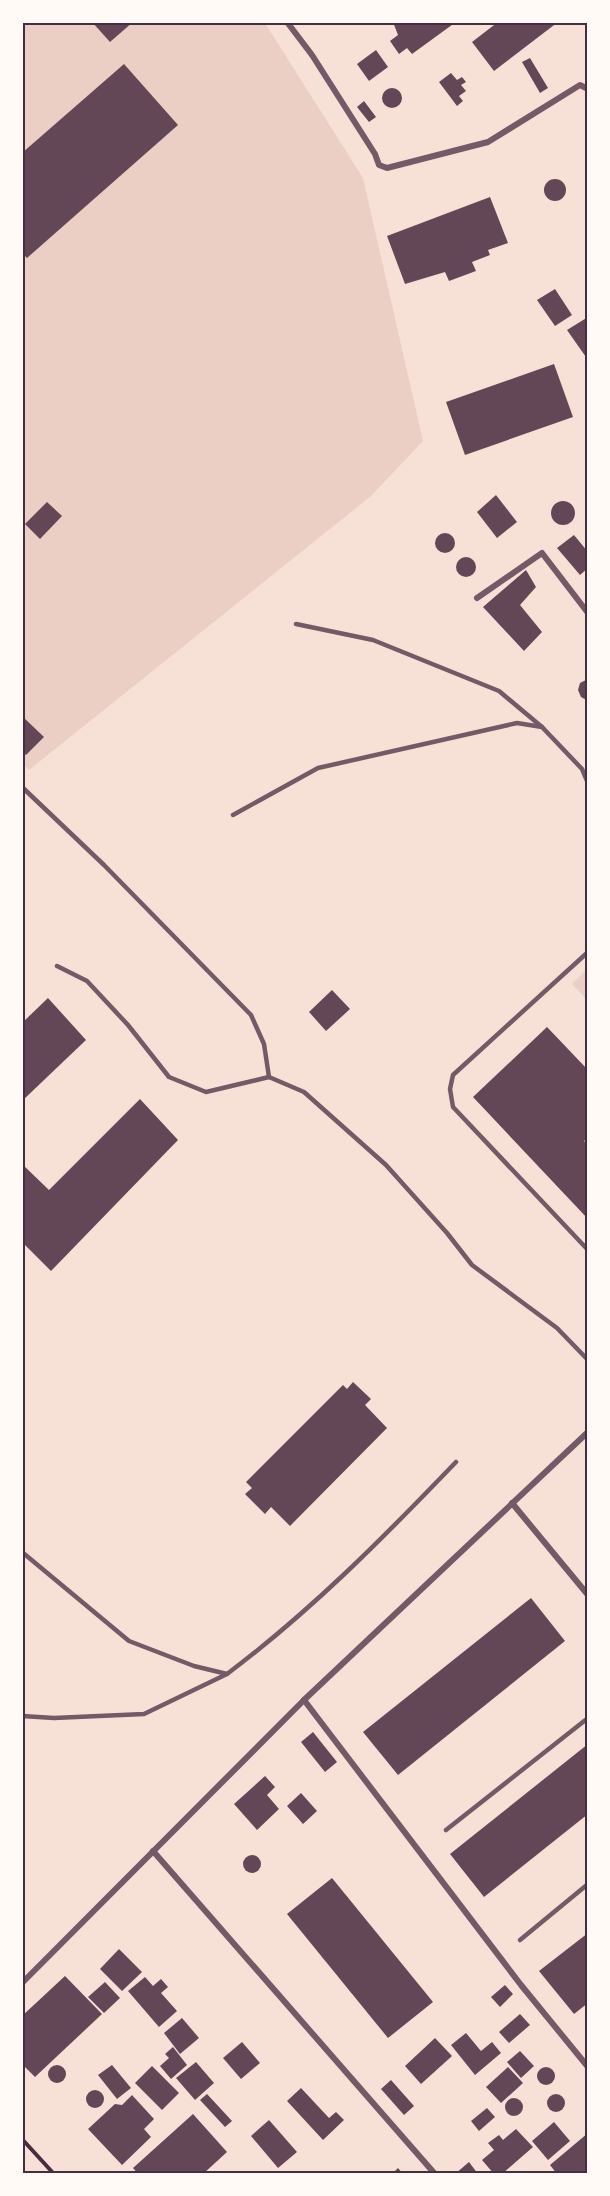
<svg xmlns="http://www.w3.org/2000/svg" width="610" height="2196" font-family="'Nunito Sans',sans-serif">
	<style>
		.green { fill: #ebcfc5 }
		.building { fill: #644757 }
		.lines { fill: none; stroke-linecap: round; stroke-linejoin: round }
		.path { stroke: #4a2c40; stroke-width: 4 }
		.service { stroke: #755966; stroke-width: 4.5 }
		.minor { stroke: #755966; stroke-width: 6 }
		.neatline { fill: none; stroke: #4a2c40; stroke-width: 2 }
	</style>
	<rect width="100%" height="100%" fill="#f7e1d7"/>
	<g class="green">
		<polygon points="23,23 265,23 363,178 423,441 370,497 29,770 23,764"/>
		<polygon points="587,969 587,1000 572,984"/>
	</g>
	<g class="building">
		<polygon points="92,22 133,22 110,42"/>
		<polygon points="393,22 456,22 412,54 407,48 399,54 390,41 398,35"/>
		<polygon points="498,22 558,22 494,71 472,42"/>
		<polygon points="376,50 388,67 369,81 357,64"/>
		<polygon points="530,58 548,88 540,93 522,62"/>
		<polygon points="124,64 178,125 27,258 22,253 22,153"/>
		<polygon points="451,73 457,80 462,77 466,82 461,85 466,91 459,96 463,101 457,106 439,82"/>
		<circle cx="392" cy="98" r="10"/>
		<polygon points="364,101 376,117 369,122 357,107"/>
		<circle cx="555" cy="190" r="11"/>
		<polygon points="490,197 508,243 488,250 490,255 472,262 476,271 449,281 445,272 405,284 387,236"/>
		<polygon points="555,289 572,315 555,326 537,300"/>
		<polygon points="588,317 588,360 567,330"/>
		<polygon points="554,364 573,417 465,455 446,402"/>
		<polygon points="496,495 517,522 497,538 477,512"/>
		<circle cx="563" cy="513" r="12"/>
		<polygon points="47,502 62,516 40,539 25,524"/>
		<circle cx="445" cy="543" r="10"/>
		<polygon points="574,535 588,552 588,568 580,575 557,548"/>
		<circle cx="466" cy="567" r="10"/>
		<polygon points="526,570 536,587 520,605 542,632 524,651 483,607"/>
		<polygon points="588,679 588,701 581,697 578,690 580,683"/>
		<polygon points="22,716 44,737 26,755 22,752"/>
		<polygon points="332,990 350,1009 326,1031 309,1012"/>
		<polygon points="48,998 86,1040 22,1101 22,1023"/>
		<polygon points="547,1027 588,1070 588,1138 584,1141 588,1145 588,1219 473,1097"/>
		<polygon points="140,1099 178,1140 51,1271 22,1242 22,1164 49,1190"/>
		<polygon points="353,1382 371,1399 365,1405 387,1428 290,1526 271,1507 265,1514 245,1494 252,1488 246,1482 343,1385 347,1389"/>
		<polygon points="531,1598 565,1641 398,1775 363,1732"/>
		<polygon points="313,1732 337,1762 325,1772 301,1742"/>
		<polygon points="588,1744 588,1814 484,1897 450,1854"/>
		<polygon points="265,1776 275,1787 267,1795 279,1809 257,1830 234,1804"/>
		<polygon points="301,1793 317,1811 303,1824 287,1806"/>
		<circle cx="252" cy="1864" r="9"/>
		<polygon points="332,1878 433,2002 388,2038 287,1914"/>
		<polygon points="588,1933 588,2003 574,2014 539,1971"/>
		<polygon points="119,1949 142,1972 122,1991 100,1969"/>
		<polygon points="65,1976 102,2014 35,2077 22,2064 22,2016"/>
		<polygon points="145,1977 153,1986 161,1979 168,1987 161,1993 177,2011 159,2027 128,1991"/>
		<polygon points="105,1982 120,1998 104,2013 88,1997"/>
		<polygon points="505,1985 513,1994 500,2007 491,1997"/>
		<polygon points="520,2014 530,2025 509,2043 499,2032"/>
		<polygon points="182,2018 199,2038 180,2054 164,2033"/>
		<polygon points="466,2033 481,2051 492,2042 501,2053 475,2075 451,2045"/>
		<polygon points="435,2038 452,2056 421,2084 405,2066"/>
		<polygon points="242,2042 260,2063 241,2079 223,2058"/>
		<polygon points="173,2047 187,2065 171,2079 160,2066 169,2058 165,2054"/>
		<polygon points="520,2051 534,2066 521,2078 507,2062"/>
		<polygon points="196,2062 214,2083 195,2100 176,2078"/>
		<polygon points="112,2065 131,2088 117,2099 98,2075"/>
		<circle cx="57" cy="2074" r="9"/>
		<polygon points="152,2066 179,2093 162,2110 135,2083"/>
		<polygon points="508,2067 523,2083 501,2103 486,2087"/>
		<circle cx="546" cy="2076" r="9"/>
		<polygon points="391,2080 414,2106 404,2115 381,2089"/>
		<polygon points="301,2088 329,2118 336,2112 344,2120 323,2140 287,2101"/>
		<circle cx="95" cy="2099" r="9"/>
		<polygon points="207,2094 232,2121 225,2127 200,2100"/>
		<circle cx="556" cy="2103" r="9"/>
		<polygon points="132,2095 154,2119 144,2129 151,2137 122,2165 88,2129 115,2104 122,2105"/>
		<circle cx="514" cy="2107" r="9"/>
		<polygon points="487,2108 495,2117 479,2131 471,2121"/>
		<polygon points="193,2114 227,2152 203,2174 138,2174 133,2168"/>
		<polygon points="269,2120 297,2152 278,2168 251,2136"/>
		<polygon points="554,2122 570,2141 548,2160 532,2141"/>
		<polygon points="516,2129 533,2147 502,2174 494,2174 482,2160 494,2150 488,2143 499,2135 503,2140"/>
		<polygon points="588,2133 588,2174 557,2174 550,2165"/>
		<polygon points="469,2162 478,2174 455,2174"/>
		<polygon points="398,2168 403,2174 392,2174"/>
	</g>
	<g class="lines">
		<polyline class="path" points="22,2139 54,2174"/>
		<g class="service">
			<polyline points="296,624 373,640 499,691 542,727"/>
			<polyline points="22,787 104,865 251,1015 264,1044 269,1077"/>
			<polyline points="233,815 318,768 517,723 542,727 582,769 588,783"/>
			<polyline points="588,952 453,1075 450,1089 453,1107 588,1250"/>
			<polyline points="57,966 87,981 128,1025 169,1077 206,1092 269,1077 304,1092 386,1165 447,1233 472,1265 557,1328 588,1360"/>
			<path d="M22 1552 129 1641 194 1666 227 1674C311 1611 384 1537 456 1462"/>
			<polyline points="22,1716 54,1718 144,1714 227,1674"/>
			<polyline points="446,1830 588,1718"/>
			<polyline points="520,1940 588,1884"/>
		</g>
		<g class="minor">
			<polyline points="287,22 312,55 375,154 379,165 387,168 488,142 580,85 588,89"/>
			<polyline points="477,598 542,553 588,613"/>
			<polyline points="512,1503 588,1595"/>
			<polyline points="304,1700 521,1985 588,2067"/>
			<polyline points="153,1851 435,2174"/>
			<polyline points="22,1983 304,1700 588,1432"/>
		</g>
	</g>
	<rect width="610" height="2196" fill="none" stroke="#fffaf5" stroke-width="48"/>
	<rect x="24" y="24" width="562" height="2148" class="neatline"/>
</svg>
